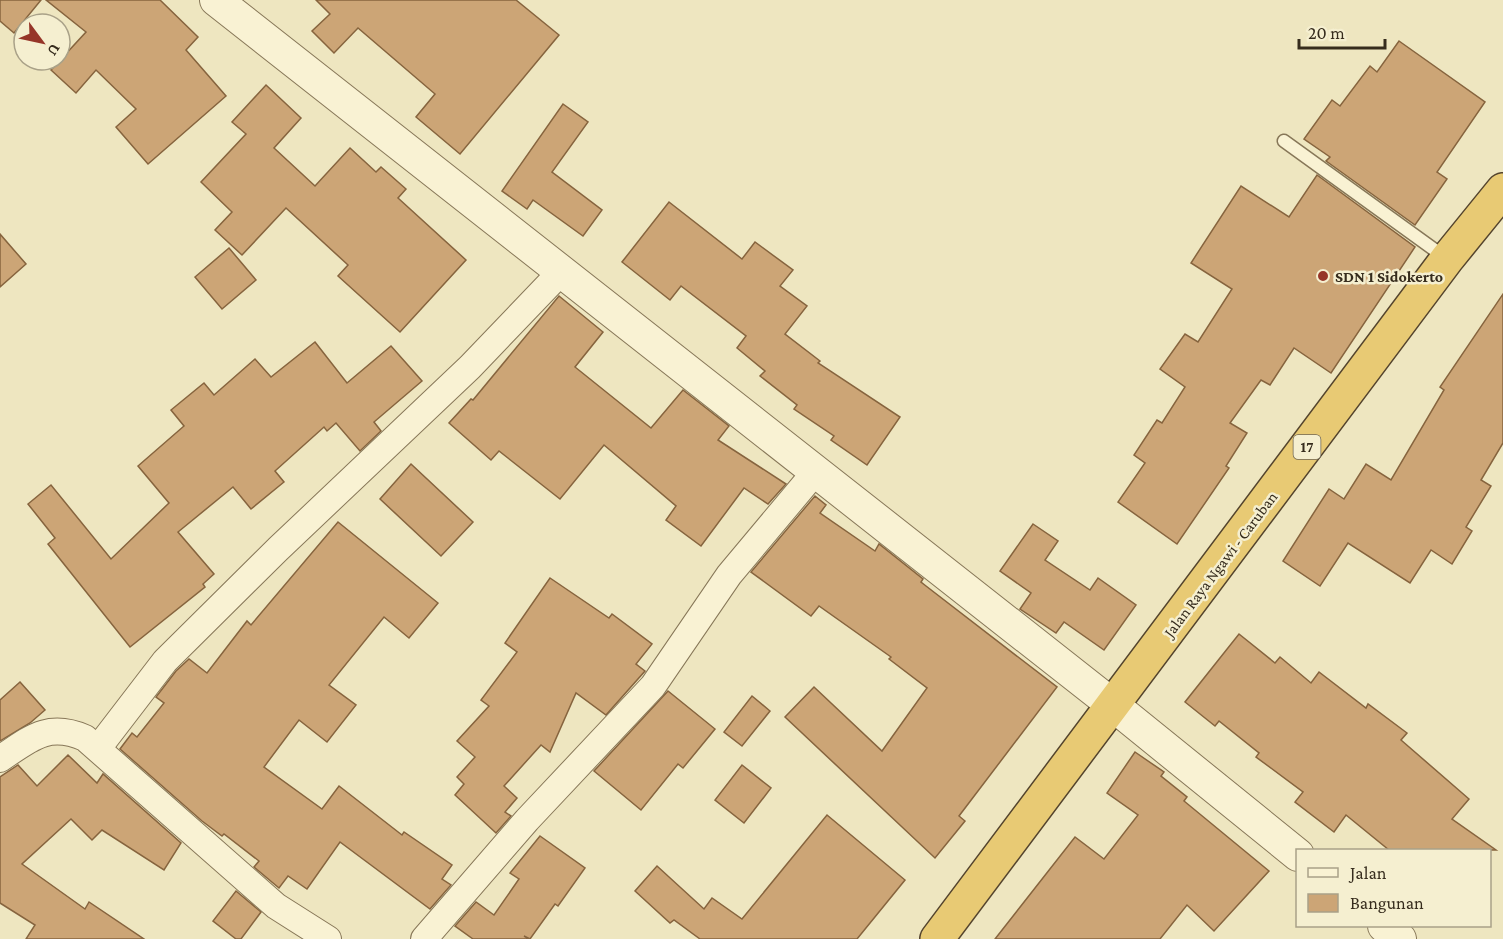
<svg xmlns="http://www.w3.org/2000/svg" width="1503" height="939" font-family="'Crimson Pro',serif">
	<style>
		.building { fill: #cca576; stroke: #86643e; stroke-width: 1.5 }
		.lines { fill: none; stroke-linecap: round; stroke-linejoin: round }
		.service-casing { stroke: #877758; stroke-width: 15 }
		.minor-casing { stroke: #877758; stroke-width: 28 }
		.tertiary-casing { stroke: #877758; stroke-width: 34 }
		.trunk-casing { stroke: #54442d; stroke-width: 36 }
		.service { stroke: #f9f2d3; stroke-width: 12 }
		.minor { stroke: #f9f2d3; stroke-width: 26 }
		.tertiary { stroke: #f9f2d3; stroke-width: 32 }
		.trunk { stroke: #e8ca74; stroke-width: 33 }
		.poi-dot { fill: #963528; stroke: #f5efd0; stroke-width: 2 }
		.labels { text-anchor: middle; stroke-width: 5; stroke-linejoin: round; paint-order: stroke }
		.shield { fill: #f5efd0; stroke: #6f6653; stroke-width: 1.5 }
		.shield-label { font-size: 15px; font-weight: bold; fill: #362c1d }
		.poi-label { font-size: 16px; font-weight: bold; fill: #362c1d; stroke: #f5efd0; text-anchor: start }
		.street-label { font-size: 16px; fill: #362c1d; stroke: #f5efd0 }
	</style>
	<rect width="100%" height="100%" fill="#eee6c0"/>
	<g class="building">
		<polygon points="0,0 41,0 14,33 0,21"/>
		<polygon points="46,0 160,0 198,37 186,50 226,96 148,164 116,127 136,109 96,70 76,93 51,70 86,32"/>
		<polygon points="316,0 516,0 559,35 460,154 416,117 435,94 358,28 334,53 312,31 330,14"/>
		<polygon points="1399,41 1485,102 1437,172 1447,179 1415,225 1326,161 1330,157 1304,139 1332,100 1340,106 1370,66 1377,72"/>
		<polygon points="266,85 301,118 274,148 315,186 350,148 376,172 381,167 406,189 398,198 466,260 400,332 338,276 348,265 286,208 242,255 215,230 232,212 201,182 246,134 232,122"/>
		<polygon points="563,104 588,122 552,172 602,210 583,236 533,200 527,209 502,191"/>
		<polygon points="1317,175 1415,247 1331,373 1294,348 1270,385 1261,380 1230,423 1247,433 1226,466 1229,468 1177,544 1118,502 1145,463 1134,455 1157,420 1162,423 1185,387 1160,369 1185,334 1198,342 1232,289 1191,263 1241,186 1289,217"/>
		<polygon points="669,202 742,259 755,242 793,270 780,286 807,306 785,334 820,361 818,363 900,417 867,465 831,440 834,436 794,409 797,405 760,376 765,371 737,348 746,336 681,286 670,300 622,262"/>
		<polygon points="0,234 26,264 0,287"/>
		<polygon points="229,248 256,280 222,309 195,277"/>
		<polygon points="1503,294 1503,443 1481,480 1491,486 1466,527 1472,531 1452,564 1431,550 1410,583 1348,543 1320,586 1283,561 1329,489 1344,499 1366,464 1391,480 1444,390 1440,387"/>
		<polygon points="559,296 603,332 575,367 651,428 683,390 729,426 718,440 786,484 768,504 744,488 701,546 666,520 676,506 604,445 560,499 499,451 491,460 449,423 471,399 473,400"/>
		<polygon points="315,342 347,383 391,346 422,381 374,422 381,431 360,451 336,423 327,431 324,427 275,471 284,482 251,509 233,487 178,532 214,574 203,584 205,587 130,647 48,544 55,538 28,504 51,485 111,559 169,503 138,466 184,426 171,410 204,383 214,395 255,359 271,377"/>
		<polygon points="411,464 473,522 441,556 380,499"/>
		<polygon points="815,496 826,505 820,513 875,551 879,544 923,579 921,582 926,586 1057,687 959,816 965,821 935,858 785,717 814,687 882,751 927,688 889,659 891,657 819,606 811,616 751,572"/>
		<polygon points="338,522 438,603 409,638 384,617 329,685 356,705 327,742 299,720 264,767 322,809 339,786 402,835 404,832 452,865 442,879 451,885 430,909 340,842 307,889 288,876 279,888 254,867 259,861 224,834 222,836 202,821 120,749 132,733 137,737 164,703 156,697 176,671 189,659 207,673 247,621 251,625"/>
		<polygon points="1033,524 1058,541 1045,560 1090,590 1098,578 1136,605 1104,650 1064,622 1056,633 1020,609 1031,593 1000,571"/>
		<polygon points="550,578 609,618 612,614 652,644 636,664 645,671 606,715 576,693 550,752 541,745 504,786 517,798 505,812 511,816 496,833 455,795 464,784 457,777 475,757 457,741 489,706 481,700 517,652 505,643"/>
		<polygon points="1239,634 1275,663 1280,657 1311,683 1319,672 1366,708 1368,704 1407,733 1401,740 1469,799 1452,819 1496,850 1389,850 1346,815 1334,832 1295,802 1303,792 1256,757 1259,753 1219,721 1215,726 1185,702"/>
		<polygon points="20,682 45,710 30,723 0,741 0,700"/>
		<polygon points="668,691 715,729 683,768 678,764 641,810 594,771"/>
		<polygon points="752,696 770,711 742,746 724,732"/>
		<polygon points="1135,752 1164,772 1161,776 1187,797 1184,801 1269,871 1214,931 1187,905 1160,939 995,939 1075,837 1104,859 1138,815 1107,793"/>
		<polygon points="68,755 97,783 103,774 181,843 164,870 102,830 92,840 71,819 22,864 85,909 89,902 144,939 26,939 35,925 0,903 0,777 18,765 37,786"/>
		<polygon points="742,765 771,788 744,823 715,800"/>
		<polygon points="827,815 905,880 857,939 700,939 674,920 670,923 635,891 657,866 704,909 712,898 742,919"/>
		<polygon points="540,836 585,868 558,906 555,904 530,939 524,936 529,939 473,939 455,926 476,902 494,915 519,879 510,873"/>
		<polygon points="236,891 261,912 241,939 236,939 213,921"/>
	</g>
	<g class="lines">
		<g class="service-casing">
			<polyline id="service" points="1284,141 1446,258"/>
		</g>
		<g class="minor-casing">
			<g id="minor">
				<polyline points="99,747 165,661 278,549 470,367 560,273"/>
				<path d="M0 759C31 738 48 722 85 738L276 906 328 939"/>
				<polyline points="424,939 527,820 653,686 729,575 816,471"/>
			</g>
		</g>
		<g class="tertiary-casing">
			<g id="tertiary">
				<polyline points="216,0 1114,706 1298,855"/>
				<polyline points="1384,926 1400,939"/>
			</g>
		</g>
		<g class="trunk-casing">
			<polyline id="trunk" points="937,939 1447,259 1503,190"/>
		</g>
		<use href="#service" class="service"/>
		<use href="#minor" class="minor"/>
		<use href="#tertiary" class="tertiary"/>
		<use href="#trunk" class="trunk"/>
	</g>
	<circle class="poi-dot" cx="1323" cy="276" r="6"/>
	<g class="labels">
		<rect class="shield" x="1293.5" y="435" width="27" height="24" rx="4.5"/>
		<g class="shield-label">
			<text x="1307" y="452">17</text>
		</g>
		<g class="poi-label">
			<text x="1335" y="282">SDN 1 Sidokerto</text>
		</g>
		<g class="street-label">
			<text transform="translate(1220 564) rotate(-53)" y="6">Jalan Raya Ngawi - Caruban</text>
		</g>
	</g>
	<rect x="1296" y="849" width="195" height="78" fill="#f5efd0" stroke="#a9a188" stroke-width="1.5"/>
	<rect x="1308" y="868" width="30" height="9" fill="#f9f2d3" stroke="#a9a188" stroke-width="1.5"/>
	<text x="1350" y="879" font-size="18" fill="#362c1d">Jalan</text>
	<rect x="1308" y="894" width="30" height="18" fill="#cca576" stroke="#a9a188" stroke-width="1.5"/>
	<text x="1350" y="909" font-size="18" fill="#362c1d">Bangunan</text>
	<g transform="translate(42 42) rotate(123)"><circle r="28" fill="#f5efd0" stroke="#a9a188" stroke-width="1.5"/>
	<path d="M0-4.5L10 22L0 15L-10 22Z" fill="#963528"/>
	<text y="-9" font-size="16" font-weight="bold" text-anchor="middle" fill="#362c1d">U</text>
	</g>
	<path d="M1299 39v9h86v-9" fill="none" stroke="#362c1d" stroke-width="3"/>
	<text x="1308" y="39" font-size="18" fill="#362c1d" stroke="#f5efd0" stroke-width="4.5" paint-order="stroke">20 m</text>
</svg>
